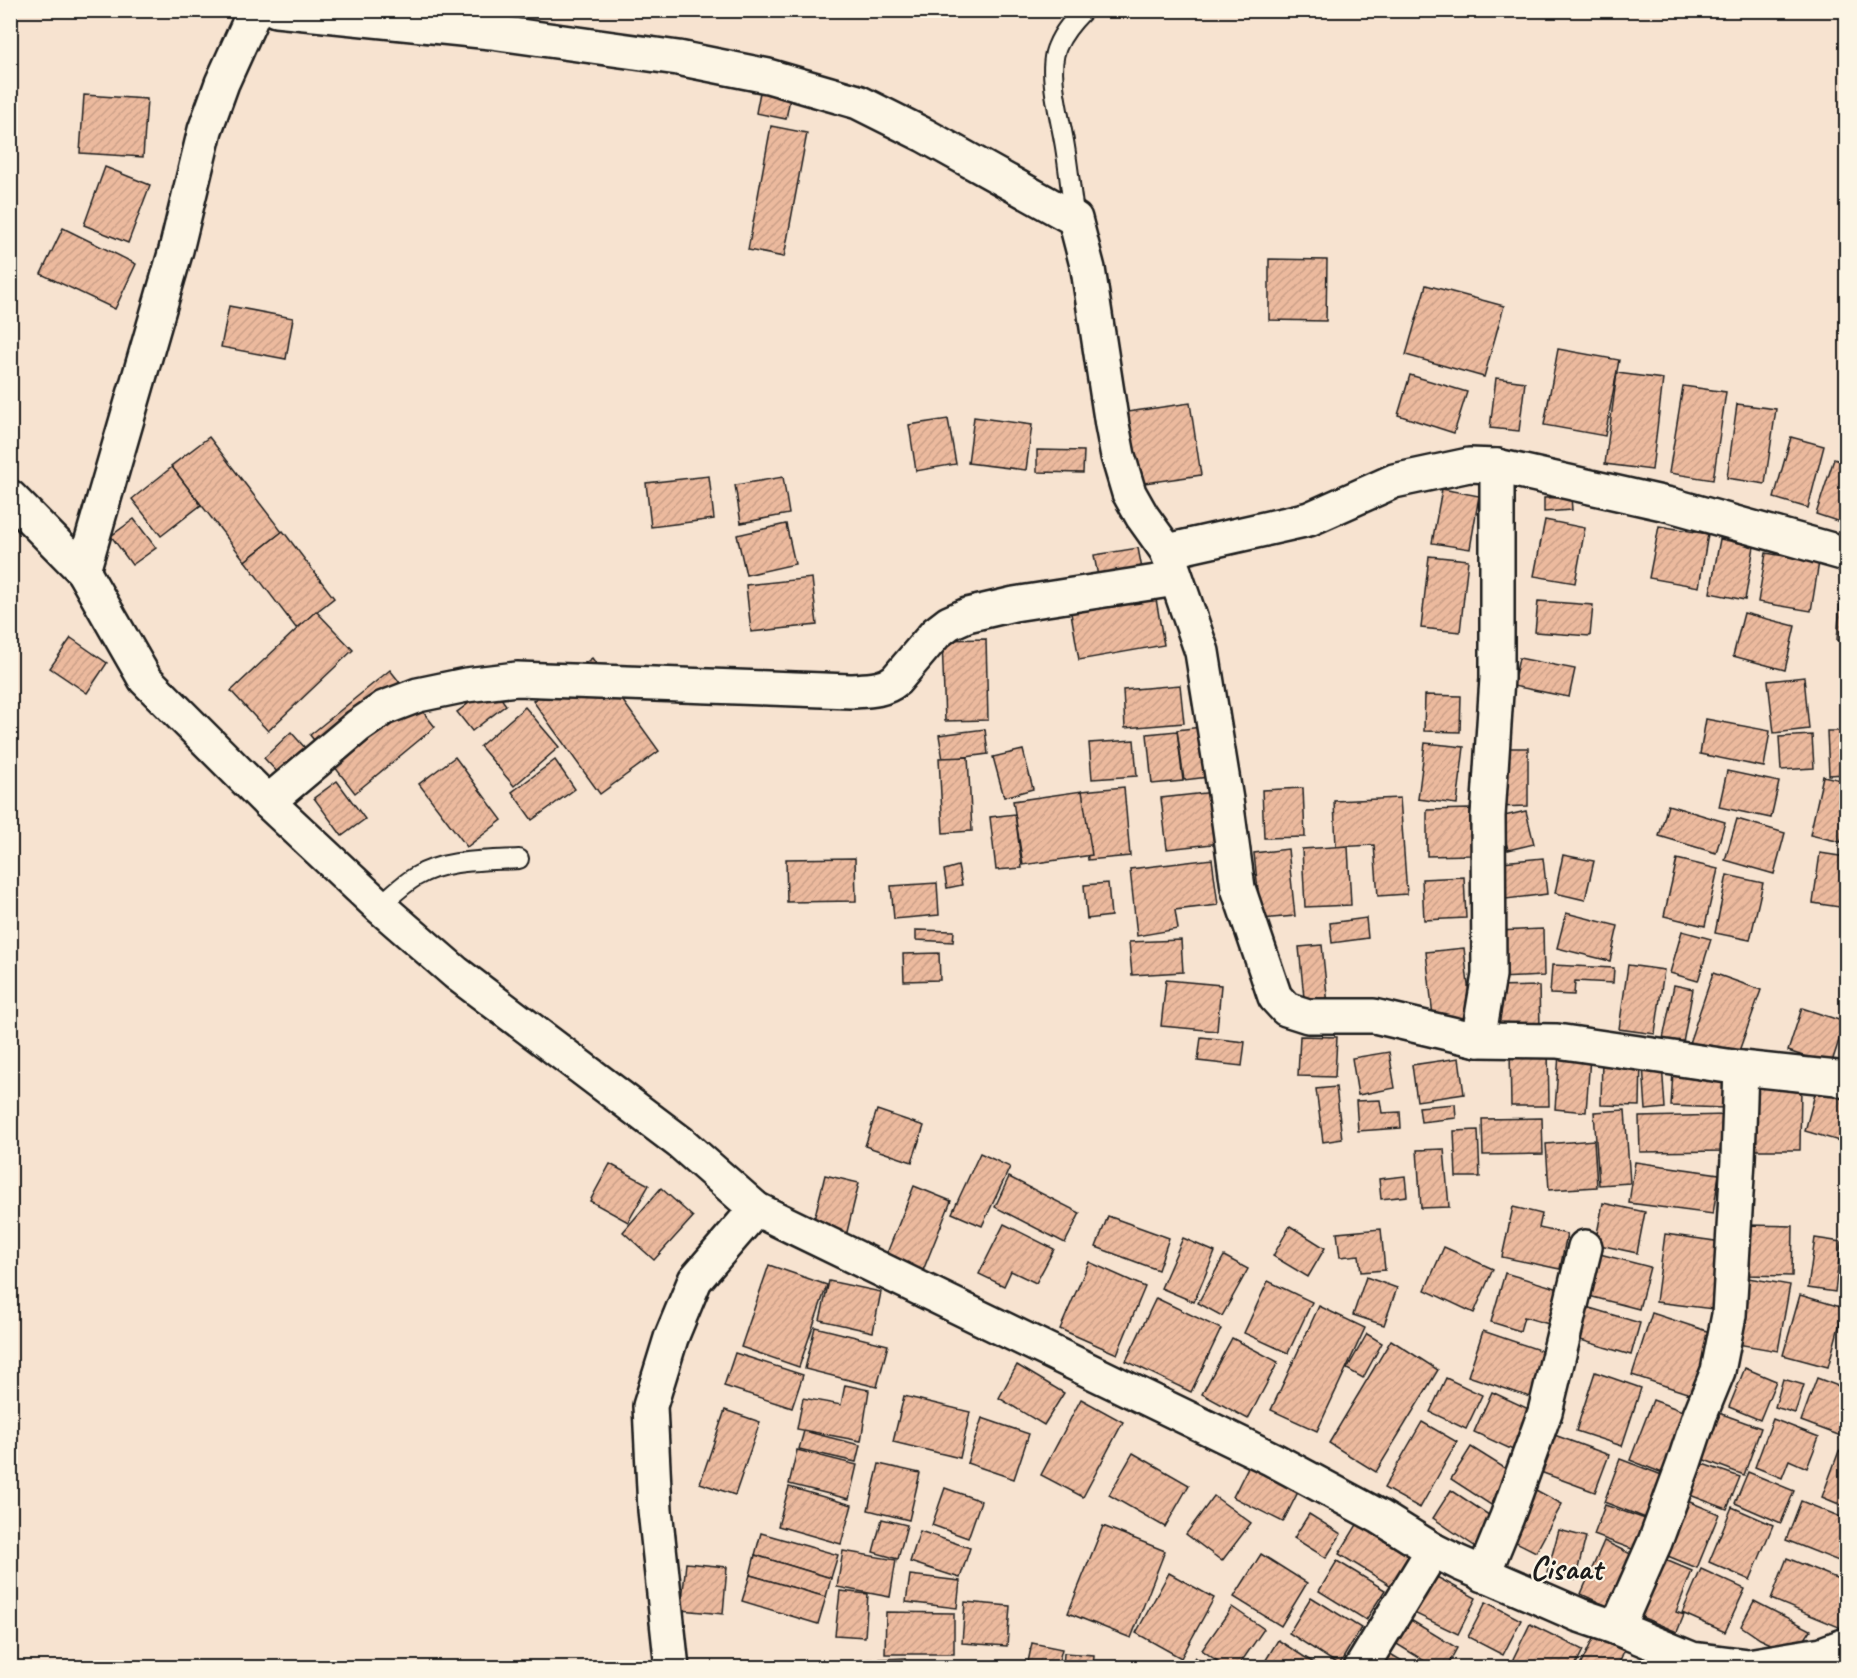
<svg xmlns="http://www.w3.org/2000/svg" width="1857" height="1678" font-family="Caveat,sans-serif">
	<style>
		.building { fill: url(#building-hatch); stroke: #1c1c1c; stroke-width: 1.5 }
		.lines { fill: none; stroke-linecap: round; stroke-linejoin: round }
		.service-casing { stroke: #1c1c1c; stroke-width: 22 }
		.minor-casing { stroke: #1c1c1c; stroke-width: 38 }
		.service { stroke: #fcf5e5; stroke-width: 18 }
		.minor { stroke: #fcf5e5; stroke-width: 33 }
		.labels { text-anchor: middle; stroke-width: 4.5; stroke-linejoin: round; paint-order: stroke }
		.quarter-label { font-size: 33px; font-weight: bold; fill: #1c1c1c; stroke: #fcf5e5 }
	</style>
	<defs>
		<pattern id="building-hatch" width="6" height="6" patternUnits="userSpaceOnUse" patternTransform="scale(1.5)"><rect width="6" height="6" fill="#ecba9e"/><path d="M-1 1l2-2M0 6l6-6M5 7l2-2" fill="none" stroke="#ca9f88"/></pattern>
	</defs>
	<rect width="100%" height="100%" fill="#f7e3d0"/>
	<filter id="ink" filterUnits="userSpaceOnUse"><feTurbulence type="fractalNoise" baseFrequency=".0167" numOctaves="2"/><feDisplacementMap in="SourceGraphic" scale="12" xChannelSelector="R" yChannelSelector="G"/><feConvolveMatrix kernelMatrix="1 2 1 2 8 2 1 2 1" color-interpolation-filters="sRGB"/></filter>
	<g filter="url(#ink)">
		<g class="building">
			<polygon points="760,92 790,98 786,119 756,113"/>
			<polygon points="84,95 147,99 143,157 80,153"/>
			<polygon points="771,126 807,133 784,257 748,250"/>
			<polygon points="105,167 150,185 128,243 84,225"/>
			<polygon points="63,228 136,264 115,309 41,274"/>
			<polygon points="1269,259 1327,260 1326,321 1269,320"/>
			<polygon points="1426,285 1504,306 1484,377 1406,355"/>
			<polygon points="229,306 293,318 286,359 221,347"/>
			<polygon points="1558,349 1619,360 1605,436 1544,425"/>
			<polygon points="1617,373 1663,379 1652,470 1605,464"/>
			<polygon points="1410,375 1467,392 1454,433 1398,415"/>
			<polygon points="1496,378 1525,382 1519,431 1490,428"/>
			<polygon points="1683,386 1726,392 1713,480 1669,473"/>
			<polygon points="1190,403 1201,475 1138,484 1128,412"/>
			<polygon points="1737,404 1776,409 1765,484 1727,478"/>
			<polygon points="974,417 1032,425 1026,470 968,463"/>
			<polygon points="948,419 956,464 916,471 909,425"/>
			<polygon points="209,437 282,532 245,561 171,466"/>
			<polygon points="1791,437 1824,446 1808,508 1774,498"/>
			<polygon points="1037,450 1084,451 1083,473 1037,472"/>
			<polygon points="1834,459 1846,463 1846,524 1816,514"/>
			<polygon points="172,467 201,505 161,536 132,499"/>
			<polygon points="709,476 714,519 651,527 646,483"/>
			<polygon points="783,477 789,514 741,523 735,485"/>
			<polygon points="1442,489 1479,496 1470,549 1432,543"/>
			<polygon points="1571,497 1572,510 1544,512 1544,498"/>
			<polygon points="134,519 156,548 132,565 111,536"/>
			<polygon points="1545,520 1585,528 1575,583 1534,576"/>
			<polygon points="786,524 795,564 746,575 737,535"/>
			<polygon points="1659,526 1708,534 1699,587 1649,578"/>
			<polygon points="283,531 334,598 296,628 245,561"/>
			<polygon points="1720,539 1754,546 1745,600 1710,593"/>
			<polygon points="1138,548 1146,590 1102,598 1094,555"/>
			<polygon points="1766,553 1819,562 1811,611 1758,602"/>
			<polygon points="1429,556 1468,560 1460,632 1421,628"/>
			<polygon points="812,578 817,625 751,632 746,585"/>
			<polygon points="1156,599 1164,645 1079,660 1071,613"/>
			<polygon points="1538,601 1593,605 1590,636 1535,632"/>
			<polygon points="1840,604 1846,605 1846,641 1837,640"/>
			<polygon points="316,611 353,650 268,731 231,691"/>
			<polygon points="1744,613 1795,626 1785,670 1733,656"/>
			<polygon points="71,638 107,663 87,693 50,668"/>
			<polygon points="986,639 988,720 945,721 942,640"/>
			<polygon points="1844,653 1846,654 1846,708 1842,708"/>
			<polygon points="592,658 659,751 600,794 533,701"/>
			<polygon points="1519,658 1575,669 1569,697 1513,686"/>
			<polygon points="390,670 435,727 355,793 310,735"/>
			<polygon points="1804,677 1809,729 1774,733 1768,681"/>
			<polygon points="1180,685 1184,723 1125,728 1123,690"/>
			<polygon points="492,686 506,705 472,731 457,712"/>
			<polygon points="1425,695 1461,696 1460,732 1424,731"/>
			<polygon points="525,707 559,747 514,786 480,746"/>
			<polygon points="1706,719 1770,731 1764,767 1700,754"/>
			<polygon points="1201,727 1208,777 1184,780 1177,730"/>
			<polygon points="985,729 988,754 943,760 939,735"/>
			<polygon points="1177,731 1183,781 1152,784 1147,734"/>
			<polygon points="1827,731 1846,731 1846,774 1829,775"/>
			<polygon points="291,732 306,749 279,774 264,758"/>
			<polygon points="1812,735 1814,768 1781,770 1779,737"/>
			<polygon points="1134,740 1137,776 1092,779 1089,743"/>
			<polygon points="1425,743 1464,747 1457,804 1418,799"/>
			<polygon points="1494,748 1528,748 1528,806 1495,807"/>
			<polygon points="1023,750 1033,789 1004,797 993,757"/>
			<polygon points="455,757 502,820 467,847 419,784"/>
			<polygon points="968,757 972,831 943,833 939,758"/>
			<polygon points="555,760 575,789 532,820 512,792"/>
			<polygon points="1727,771 1779,782 1771,818 1719,807"/>
			<polygon points="1823,776 1846,781 1846,816 1841,842 1810,835"/>
			<polygon points="337,781 365,819 342,836 314,798"/>
			<polygon points="1124,787 1130,856 1088,860 1082,791"/>
			<polygon points="1303,788 1305,837 1264,838 1262,790"/>
			<polygon points="1082,791 1092,855 1023,865 1013,801"/>
			<polygon points="1214,792 1221,843 1167,849 1161,798"/>
			<polygon points="1400,798 1407,894 1378,896 1374,845 1336,847 1334,801"/>
			<polygon points="1668,805 1725,822 1716,853 1659,836"/>
			<polygon points="1470,809 1471,855 1427,856 1427,810"/>
			<polygon points="1526,811 1534,844 1508,850 1500,817"/>
			<polygon points="1015,814 1022,868 996,870 990,817"/>
			<polygon points="1737,819 1785,833 1774,874 1725,860"/>
			<polygon points="1348,846 1351,905 1305,907 1302,849"/>
			<polygon points="1288,849 1295,916 1261,919 1254,853"/>
			<polygon points="1820,853 1846,857 1846,908 1813,903"/>
			<polygon points="1563,855 1594,861 1585,900 1555,893"/>
			<polygon points="855,858 856,901 787,902 786,859"/>
			<polygon points="1543,858 1547,894 1506,899 1502,862"/>
			<polygon points="1212,859 1218,905 1175,910 1178,929 1137,936 1130,869"/>
			<polygon points="1677,859 1718,869 1705,926 1664,916"/>
			<polygon points="958,866 962,885 947,888 944,870"/>
			<polygon points="1727,875 1763,883 1750,940 1715,933"/>
			<polygon points="1464,877 1466,918 1424,920 1422,879"/>
			<polygon points="937,883 939,915 894,919 891,886"/>
			<polygon points="1108,883 1111,916 1087,919 1084,885"/>
			<polygon points="1566,913 1618,926 1610,961 1557,948"/>
			<polygon points="1366,918 1368,938 1332,943 1330,923"/>
			<polygon points="1543,929 1544,976 1497,978 1495,931"/>
			<polygon points="916,930 954,931 953,942 916,940"/>
			<polygon points="1682,931 1711,939 1698,981 1670,973"/>
			<polygon points="1181,940 1183,972 1132,975 1129,942"/>
			<polygon points="1322,945 1328,1005 1305,1008 1299,947"/>
			<polygon points="1464,948 1472,1022 1434,1026 1426,952"/>
			<polygon points="939,953 940,980 904,981 903,954"/>
			<polygon points="1552,965 1614,968 1613,983 1575,981 1574,995 1550,994"/>
			<polygon points="1628,965 1664,970 1655,1034 1619,1029"/>
			<polygon points="1846,967 1846,1012 1843,1012"/>
			<polygon points="1713,973 1761,990 1735,1062 1688,1046"/>
			<polygon points="1166,980 1221,985 1217,1031 1161,1026"/>
			<polygon points="1674,985 1693,989 1682,1048 1662,1044"/>
			<polygon points="1539,986 1540,1028 1493,1029 1492,987"/>
			<polygon points="1802,1008 1845,1022 1831,1065 1788,1051"/>
			<polygon points="1300,1036 1337,1037 1335,1077 1298,1076"/>
			<polygon points="1201,1037 1245,1042 1242,1066 1198,1061"/>
			<polygon points="1548,1048 1549,1106 1511,1106 1510,1049"/>
			<polygon points="1389,1052 1395,1088 1358,1095 1352,1058"/>
			<polygon points="1559,1054 1590,1057 1586,1112 1555,1109"/>
			<polygon points="1602,1057 1641,1057 1640,1106 1601,1105"/>
			<polygon points="1459,1058 1464,1094 1417,1101 1412,1065"/>
			<polygon points="1662,1064 1665,1108 1646,1110 1643,1065"/>
			<polygon points="1673,1070 1725,1071 1724,1108 1671,1106"/>
			<polygon points="1818,1083 1846,1091 1846,1143 1805,1131"/>
			<polygon points="1750,1084 1801,1085 1800,1150 1750,1150"/>
			<polygon points="1336,1087 1342,1139 1323,1142 1316,1089"/>
			<polygon points="1380,1100 1382,1113 1400,1112 1401,1128 1358,1131 1356,1101"/>
			<polygon points="1455,1104 1456,1118 1421,1122 1419,1107"/>
			<polygon points="877,1110 924,1126 912,1162 865,1146"/>
			<polygon points="1625,1110 1630,1183 1599,1185 1594,1112"/>
			<polygon points="1728,1115 1729,1151 1640,1152 1639,1117"/>
			<polygon points="1542,1118 1543,1154 1483,1155 1482,1119"/>
			<polygon points="1478,1130 1480,1177 1456,1177 1454,1131"/>
			<polygon points="1594,1140 1597,1187 1549,1190 1546,1144"/>
			<polygon points="1444,1149 1449,1207 1421,1208 1417,1150"/>
			<polygon points="980,1153 1010,1167 982,1226 952,1213"/>
			<polygon points="1635,1162 1719,1174 1713,1214 1629,1203"/>
			<polygon points="610,1164 649,1185 628,1222 590,1201"/>
			<polygon points="825,1175 859,1183 846,1236 812,1228"/>
			<polygon points="1405,1176 1407,1196 1381,1199 1379,1179"/>
			<polygon points="1009,1177 1080,1213 1065,1243 995,1207"/>
			<polygon points="914,1186 951,1201 920,1278 883,1263"/>
			<polygon points="661,1188 693,1217 654,1260 623,1232"/>
			<polygon points="1603,1203 1645,1212 1637,1253 1595,1244"/>
			<polygon points="1513,1207 1542,1214 1539,1228 1567,1234 1560,1269 1502,1257"/>
			<polygon points="1108,1216 1169,1238 1158,1270 1096,1247"/>
			<polygon points="1004,1224 1054,1249 1036,1283 1011,1271 1004,1286 979,1274"/>
			<polygon points="1747,1225 1793,1226 1792,1276 1747,1275"/>
			<polygon points="1290,1226 1325,1248 1308,1277 1273,1256"/>
			<polygon points="1381,1229 1385,1270 1361,1272 1359,1255 1340,1257 1337,1233"/>
			<polygon points="1665,1234 1722,1242 1713,1309 1656,1302"/>
			<polygon points="1183,1238 1215,1252 1194,1302 1161,1288"/>
			<polygon points="1815,1238 1841,1242 1835,1292 1808,1288"/>
			<polygon points="1444,1247 1493,1269 1474,1313 1425,1290"/>
			<polygon points="1596,1253 1650,1267 1639,1309 1585,1295"/>
			<polygon points="1224,1256 1248,1269 1222,1316 1198,1303"/>
			<polygon points="1089,1262 1145,1287 1117,1354 1060,1329"/>
			<polygon points="769,1265 827,1285 799,1367 741,1347"/>
			<polygon points="1505,1273 1566,1291 1556,1326 1524,1317 1520,1331 1491,1322"/>
			<polygon points="1366,1277 1397,1288 1384,1325 1353,1315"/>
			<polygon points="1748,1278 1790,1285 1778,1351 1737,1344"/>
			<polygon points="829,1281 881,1292 873,1332 820,1320"/>
			<polygon points="1268,1281 1312,1302 1288,1353 1244,1333"/>
			<polygon points="1800,1295 1844,1308 1828,1367 1783,1355"/>
			<polygon points="1156,1298 1221,1329 1191,1392 1126,1361"/>
			<polygon points="1319,1306 1365,1328 1317,1431 1271,1410"/>
			<polygon points="1583,1306 1640,1323 1631,1355 1574,1338"/>
			<polygon points="1652,1313 1713,1333 1693,1395 1632,1375"/>
			<polygon points="815,1327 888,1345 877,1387 805,1369"/>
			<polygon points="1483,1331 1548,1353 1533,1398 1468,1376"/>
			<polygon points="1367,1334 1382,1343 1363,1378 1347,1369"/>
			<polygon points="1232,1338 1278,1362 1248,1419 1202,1394"/>
			<polygon points="1391,1340 1438,1370 1376,1472 1329,1443"/>
			<polygon points="735,1353 803,1375 792,1408 724,1386"/>
			<polygon points="1846,1358 1846,1377 1842,1376"/>
			<polygon points="1017,1365 1064,1393 1044,1425 999,1398"/>
			<polygon points="1745,1368 1776,1381 1760,1420 1729,1407"/>
			<polygon points="1595,1372 1641,1388 1622,1446 1576,1431"/>
			<polygon points="1446,1378 1482,1395 1466,1429 1430,1412"/>
			<polygon points="1817,1378 1846,1389 1846,1421 1841,1436 1801,1421"/>
			<polygon points="1783,1379 1804,1385 1795,1413 1775,1407"/>
			<polygon points="845,1385 869,1390 861,1441 797,1429 803,1398 841,1405"/>
			<polygon points="1492,1392 1533,1411 1515,1451 1474,1432"/>
			<polygon points="904,1396 970,1412 960,1458 893,1442"/>
			<polygon points="1081,1399 1123,1422 1083,1497 1041,1475"/>
			<polygon points="1653,1400 1688,1413 1665,1474 1630,1460"/>
			<polygon points="725,1410 760,1422 735,1495 700,1483"/>
			<polygon points="1719,1413 1761,1428 1744,1475 1702,1459"/>
			<polygon points="982,1418 1029,1434 1014,1479 967,1463"/>
			<polygon points="1773,1419 1819,1437 1807,1468 1789,1460 1782,1478 1755,1467"/>
			<polygon points="1422,1422 1457,1442 1420,1508 1384,1488"/>
			<polygon points="804,1431 860,1445 856,1462 799,1449"/>
			<polygon points="1549,1433 1609,1455 1595,1492 1535,1470"/>
			<polygon points="1471,1447 1511,1472 1491,1505 1451,1479"/>
			<polygon points="797,1450 857,1465 849,1499 789,1484"/>
			<polygon points="1839,1451 1846,1454 1846,1507 1822,1497"/>
			<polygon points="1133,1453 1189,1485 1165,1527 1109,1495"/>
			<polygon points="1620,1459 1675,1480 1659,1523 1604,1502"/>
			<polygon points="1251,1461 1301,1486 1283,1522 1233,1497"/>
			<polygon points="1694,1461 1740,1477 1727,1509 1682,1492"/>
			<polygon points="879,1464 920,1473 909,1520 868,1510"/>
			<polygon points="1748,1472 1794,1491 1781,1523 1735,1503"/>
			<polygon points="789,1487 852,1505 841,1544 778,1526"/>
			<polygon points="945,1488 981,1501 968,1538 932,1525"/>
			<polygon points="1534,1489 1562,1504 1536,1552 1508,1538"/>
			<polygon points="1451,1490 1501,1523 1482,1551 1433,1518"/>
			<polygon points="1214,1496 1251,1523 1222,1561 1186,1534"/>
			<polygon points="1680,1498 1719,1514 1697,1568 1658,1552"/>
			<polygon points="1801,1501 1846,1519 1846,1564 1786,1540"/>
			<polygon points="1605,1505 1654,1522 1643,1553 1594,1535"/>
			<polygon points="1732,1507 1773,1525 1750,1580 1709,1562"/>
			<polygon points="1309,1514 1341,1534 1326,1558 1294,1538"/>
			<polygon points="882,1519 907,1525 898,1559 873,1552"/>
			<polygon points="1358,1523 1412,1557 1393,1587 1339,1554"/>
			<polygon points="1103,1526 1165,1551 1131,1638 1068,1613"/>
			<polygon points="1559,1530 1586,1537 1575,1580 1547,1573"/>
			<polygon points="920,1531 970,1548 960,1578 910,1562"/>
			<polygon points="761,1533 838,1555 831,1578 755,1555"/>
			<polygon points="1604,1541 1637,1557 1613,1609 1581,1594"/>
			<polygon points="843,1551 896,1560 890,1597 837,1587"/>
			<polygon points="1261,1554 1307,1583 1281,1626 1234,1597"/>
			<polygon points="755,1555 831,1578 826,1597 750,1575"/>
			<polygon points="1656,1556 1692,1571 1676,1612 1684,1615 1677,1632 1632,1613"/>
			<polygon points="1787,1558 1846,1582 1846,1630 1771,1599"/>
			<polygon points="1337,1561 1385,1590 1366,1620 1319,1591"/>
			<polygon points="686,1563 727,1567 723,1614 681,1610"/>
			<polygon points="1701,1569 1745,1589 1725,1632 1682,1613"/>
			<polygon points="1169,1573 1214,1598 1181,1658 1136,1633"/>
			<polygon points="750,1575 826,1597 818,1624 742,1601"/>
			<polygon points="910,1575 960,1581 957,1608 906,1602"/>
			<polygon points="1433,1575 1476,1598 1458,1634 1414,1613"/>
			<polygon points="840,1591 868,1594 865,1637 835,1635"/>
			<polygon points="1311,1597 1361,1628 1339,1665 1289,1633"/>
			<polygon points="1754,1601 1811,1630 1799,1648 1784,1650 1760,1639 1741,1626"/>
			<polygon points="965,1602 1010,1606 1007,1646 962,1643"/>
			<polygon points="1486,1602 1521,1620 1503,1655 1468,1637"/>
			<polygon points="1232,1607 1264,1629 1237,1668 1227,1668 1202,1650"/>
			<polygon points="886,1612 954,1613 954,1654 885,1654"/>
			<polygon points="1409,1619 1457,1648 1446,1668 1436,1668 1395,1643"/>
			<polygon points="1530,1624 1583,1650 1574,1668 1530,1668 1513,1659"/>
			<polygon points="1594,1637 1624,1651 1617,1668 1579,1668"/>
			<polygon points="1278,1640 1320,1667 1319,1668 1261,1668"/>
			<polygon points="1032,1643 1062,1649 1057,1668 998,1668 999,1661 1027,1667"/>
			<polygon points="1387,1652 1414,1668 1378,1668"/>
			<polygon points="1064,1653 1094,1655 1093,1668 1063,1668"/>
			<polygon points="1846,1653 1846,1668 1829,1668"/>
			<polygon points="1195,1657 1209,1668 1187,1668"/>
			<polygon points="905,1658 906,1668 860,1668 860,1660"/>
		</g>
		<g class="lines">
			<g class="service-casing">
				<g id="service">
					<path d="M1075 219C1071 195 1069 171 1065 147 1061 120 1046 71 1057 47 1063 32 1073 21 1084 10"/>
					<path d="M379 906C390 897 402 885 415 877 445 859 485 861 519 859"/>
				</g>
			</g>
			<g class="minor-casing">
				<g id="minor">
					<polyline points="276,10 491,32 678,58 768,76 858,102 924,135 1075,219 1088,269 1112,425 1118,456 1129,493 1142,516 1167,551 1202,652 1226,800 1238,888 1275,997 1286,1009 1308,1016 1374,1016 1478,1040 1557,1041 1741,1068 1837,1078 1846,1081"/>
					<polyline points="10,497 83,571 145,679 268,802 379,906 456,973 681,1143 756,1209 1272,1459 1380,1517 1433,1550 1459,1563 1579,1615 1617,1628 1692,1659 1748,1666 1822,1654 1846,1645"/>
					<polyline points="1167,551 1309,519 1394,481 1469,465 1497,466 1671,505 1846,554"/>
					<polyline points="83,571 176,250 205,130 222,83 255,10"/>
					<path d="M268 802 358 726 384 708 418 695 466 685 517 679 850 691C867 690 883 691 896 680L936 633 949 623 967 615 1014 604 1176 579"/>
					<polyline points="1478,1040 1489,975 1488,816 1497,678 1497,466"/>
					<polyline points="1483,1575 1507,1517 1545,1412 1585,1247"/>
					<polyline points="1617,1628 1655,1542 1683,1466 1700,1415 1718,1371 1729,1315 1738,1159 1741,1068"/>
					<polyline points="672,1668 655,1510 650,1406 671,1338 695,1280 756,1209"/>
					<polyline points="1361,1668 1433,1550"/>
				</g>
			</g>
			<use href="#service" class="service"/>
			<use href="#minor" class="minor"/>
		</g>
	</g>
	<g class="labels">
		<g class="quarter-label">
			<text x="1566" y="1579">Cisaat</text>
		</g>
	</g>
	<rect width="1857" height="1678" fill="none" stroke="#fcf5e5" stroke-width="36"/>
	<rect x="18" y="18" width="1821" height="1642" fill="none" stroke="#1c1c1c" stroke-width="2" filter="url(#ink)"/>
</svg>
